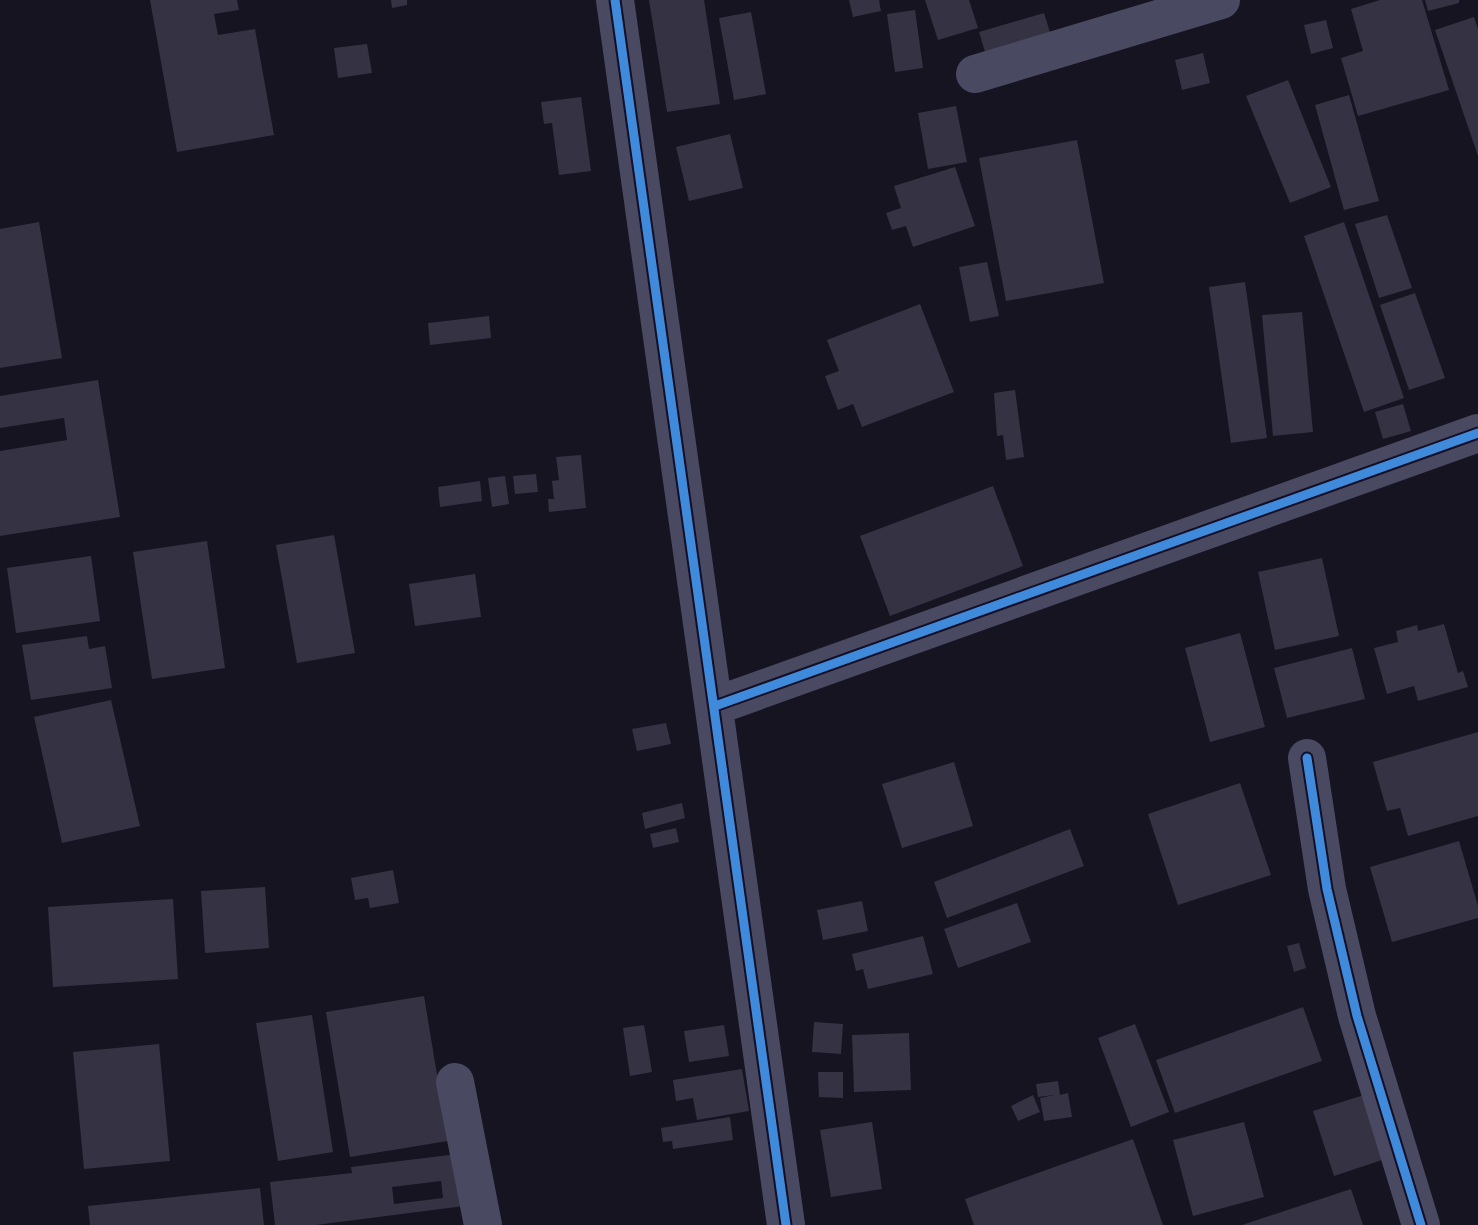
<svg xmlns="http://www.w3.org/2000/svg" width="1478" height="1225" font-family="Roboto,sans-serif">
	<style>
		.building { fill: #343243; fill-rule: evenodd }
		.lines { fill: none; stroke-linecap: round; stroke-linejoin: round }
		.minor { stroke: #4a4962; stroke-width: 38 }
		.cycleway-casing { stroke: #130f26; stroke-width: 13 }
		.cycleway { stroke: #408adc; stroke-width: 9 }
	</style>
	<rect width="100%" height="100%" fill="#161421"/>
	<g class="building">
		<polygon points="150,0 237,0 239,10 214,14 218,35 255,29 274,135 177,152"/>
		<polygon points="391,0 407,0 407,5 392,8"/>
		<polygon points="649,0 704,0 720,104 667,112"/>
		<polygon points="849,0 879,0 881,11 853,17"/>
		<polygon points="925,0 969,0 978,28 938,40"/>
		<polygon points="1380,0 1422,0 1449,90 1358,116 1341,58 1363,51 1351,9"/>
		<polygon points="1425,0 1459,0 1459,3 1428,11"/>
		<polygon points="915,10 923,68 895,72 887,14"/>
		<polygon points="751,12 766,94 734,100 719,18"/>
		<polygon points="1044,13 1054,45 989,65 979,32"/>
		<polygon points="1474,17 1478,29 1478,156 1435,30"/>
		<polygon points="1326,20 1333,48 1311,54 1304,25"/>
		<polygon points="367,44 372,73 338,78 334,48"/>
		<polygon points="1203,53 1210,83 1182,90 1175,60"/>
		<polygon points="1288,80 1331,187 1290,203 1246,96"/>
		<polygon points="1349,95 1379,201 1344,210 1315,105"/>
		<polygon points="581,97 591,171 559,175 552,123 544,124 541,102"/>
		<polygon points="956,106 967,162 928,169 918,113"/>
		<polygon points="730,134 743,188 689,201 676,147"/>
		<polygon points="1077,140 1104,283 1006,301 979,158"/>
		<polygon points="955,167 975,226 913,247 906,226 892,230 886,213 901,208 894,186"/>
		<polygon points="1387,215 1412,288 1379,298 1355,224"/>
		<polygon points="39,222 62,358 0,368 0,229"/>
		<polygon points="1344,222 1404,398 1364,412 1304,236"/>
		<polygon points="987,262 999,316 970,322 959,267"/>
		<polygon points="1245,282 1267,438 1231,443 1209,287"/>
		<polygon points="1415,293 1445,378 1409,390 1380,305"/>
		<polygon points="920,304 954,392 862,427 853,404 838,410 825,376 839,371 827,340"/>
		<polygon points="1302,312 1313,432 1273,436 1262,315"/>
		<polygon points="489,316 491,338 430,345 428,323"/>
		<polygon points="98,380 120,517 0,536 0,451 67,440 64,418 0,428 0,396"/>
		<polygon points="1015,390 1024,457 1006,460 1003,435 997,436 994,393"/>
		<polygon points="1403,404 1411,431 1383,439 1375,412"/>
		<polygon points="581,455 586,508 549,512 548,499 554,499 552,481 559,480 556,457"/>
		<polygon points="536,474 538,492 515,494 513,476"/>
		<polygon points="505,476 509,504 492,507 488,478"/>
		<polygon points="480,481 482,501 440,507 438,487"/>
		<polygon points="993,486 1023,566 890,616 860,536"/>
		<polygon points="334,535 355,653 297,663 276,545"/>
		<polygon points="207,541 225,668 152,679 133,552"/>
		<polygon points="91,556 100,621 16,633 7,568"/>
		<polygon points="1322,558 1339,636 1275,650 1258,572"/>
		<polygon points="475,574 481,617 415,626 409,584"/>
		<polygon points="1444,624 1458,673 1463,671 1468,687 1418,701 1414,686 1387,694 1374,648 1398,642 1396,631 1417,625 1418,631"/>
		<polygon points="1240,633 1265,727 1210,742 1185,648"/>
		<polygon points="87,636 89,649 105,646 112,688 31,700 22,645"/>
		<polygon points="1352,648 1365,699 1287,718 1274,668"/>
		<polygon points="111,700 140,826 62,843 34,717"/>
		<polygon points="666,723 671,744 637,751 632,729"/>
		<polygon points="1478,732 1478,816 1408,836 1400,808 1387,811 1373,762"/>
		<polygon points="954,762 973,826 902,848 882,784"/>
		<polygon points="1240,783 1271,875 1178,905 1148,814"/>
		<polygon points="682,803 685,818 645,829 642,813"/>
		<polygon points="676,828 679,842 653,848 650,834"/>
		<polygon points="1070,829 1084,866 947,918 934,882"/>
		<polygon points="1459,841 1478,906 1478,918 1392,942 1370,867"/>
		<polygon points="393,870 399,903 370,908 368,898 355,900 351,878"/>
		<polygon points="265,887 269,948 205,953 201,891"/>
		<polygon points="173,899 178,979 53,987 48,907"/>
		<polygon points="862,901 868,931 823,940 817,910"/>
		<polygon points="1017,903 1031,942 958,968 944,929"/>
		<polygon points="923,936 933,974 868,989 863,969 856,971 852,954"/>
		<polygon points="1299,943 1306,968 1294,972 1287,946"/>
		<polygon points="424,996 448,1141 350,1157 326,1012"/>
		<polygon points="1303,1007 1322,1061 1175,1113 1156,1060"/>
		<polygon points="312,1015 333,1152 278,1161 256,1023"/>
		<polygon points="814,1022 843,1024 841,1054 812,1052"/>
		<polygon points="1135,1024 1169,1112 1131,1127 1098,1038"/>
		<polygon points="644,1025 652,1072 630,1076 623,1028"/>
		<polygon points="724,1025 729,1056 689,1062 684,1031"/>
		<polygon points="909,1033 911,1090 854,1092 852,1035"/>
		<polygon points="159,1044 170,1161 84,1169 73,1052"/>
		<polygon points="742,1069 749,1111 697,1120 693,1098 676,1101 673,1080"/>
		<polygon points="818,1072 843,1072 843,1098 819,1097"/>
		<polygon points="1058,1081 1060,1095 1068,1093 1072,1117 1044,1121 1040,1098 1054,1095 1038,1097 1036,1084"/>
		<polygon points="1033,1095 1040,1112 1018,1121 1011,1106"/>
		<polygon points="1364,1095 1385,1159 1334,1176 1313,1111"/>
		<polygon points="730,1117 733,1140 673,1149 672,1141 663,1142 661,1128"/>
		<polygon points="872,1122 882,1189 831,1197 820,1130"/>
		<polygon points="1244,1122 1264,1197 1193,1216 1173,1140"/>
		<polygon points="1133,1139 1163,1225 974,1225 965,1199"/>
		<path d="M474 1152 480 1204 316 1225H275L270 1182 352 1173 351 1167ZM441 1181 443 1198 394 1204 392 1187Z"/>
		<polygon points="260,1188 264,1225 90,1225 88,1206"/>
		<polygon points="1351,1189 1363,1225 1242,1225"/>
	</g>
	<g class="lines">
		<g class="minor">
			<polyline points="615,0 786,1225"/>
			<polyline points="975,74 1221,0"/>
			<polyline points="715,706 1478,433"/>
			<polyline points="1307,758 1327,889 1357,1016 1421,1225"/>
			<polyline points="455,1082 483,1225"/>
		</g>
		<g class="cycleway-casing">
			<g id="cycleway">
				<polyline points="615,0 786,1225"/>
				<polyline points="715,706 1478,433"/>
				<polyline points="1307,758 1327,889 1357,1016 1421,1225"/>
			</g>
		</g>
		<use href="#cycleway" class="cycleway"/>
	</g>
</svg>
